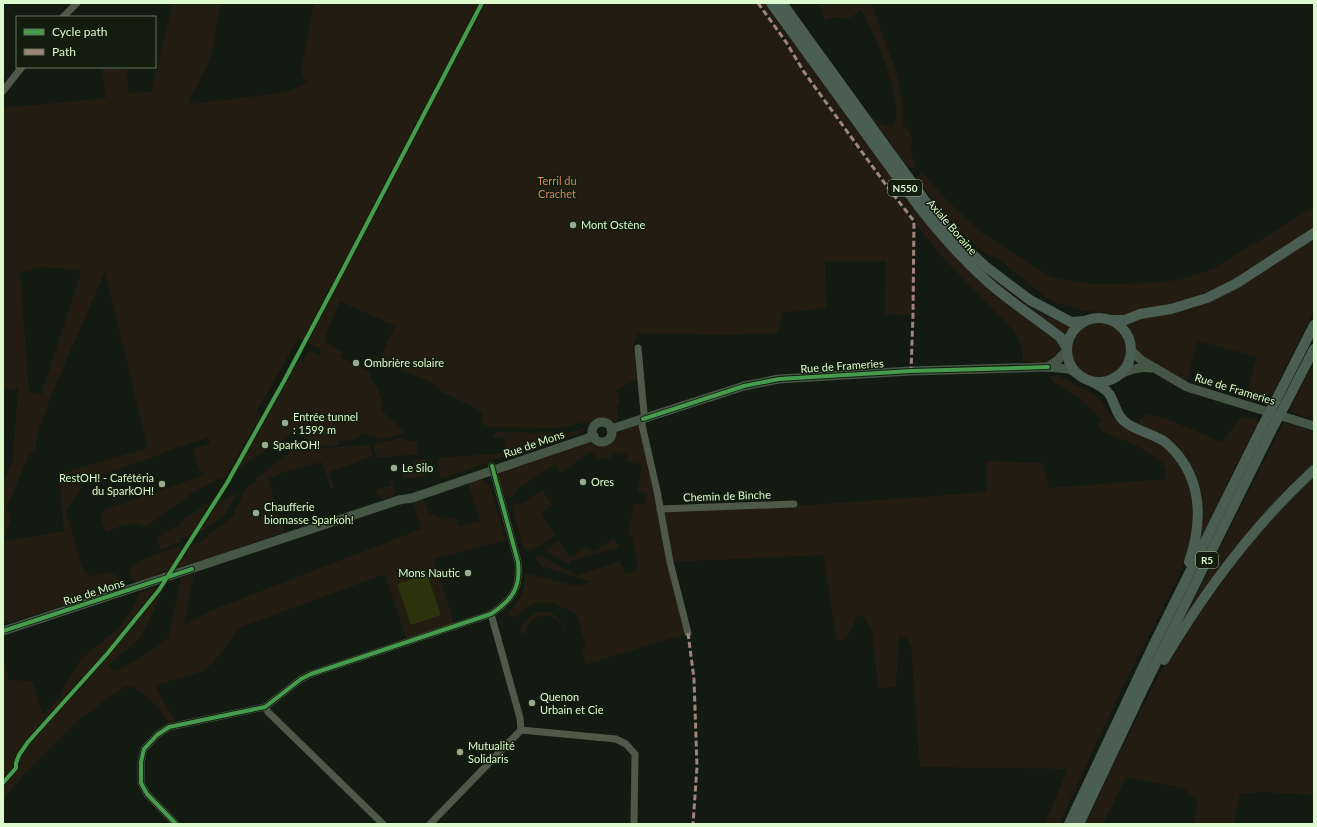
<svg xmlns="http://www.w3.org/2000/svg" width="1317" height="827" font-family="Lato,sans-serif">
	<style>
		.green { fill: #231d11; fill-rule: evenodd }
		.water { fill: #2c330d }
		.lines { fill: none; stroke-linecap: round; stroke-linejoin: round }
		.minor { stroke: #4e5947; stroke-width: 7 }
		.major { stroke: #455644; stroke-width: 9 }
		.highway { stroke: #4a5e54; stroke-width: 10 }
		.highway-bridge { stroke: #4a5e54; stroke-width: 10 }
		.quiet { stroke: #a18479; stroke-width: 3; stroke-dasharray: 6 3; stroke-linecap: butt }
		.cycleway-casing { stroke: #121d0e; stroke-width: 6 }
		.cycleway { stroke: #469c4c; stroke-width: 4 }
		.poi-dot { fill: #96ac8c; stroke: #121d0e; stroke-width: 1.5 }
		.labels { text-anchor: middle; stroke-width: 3; stroke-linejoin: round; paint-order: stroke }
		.shield { fill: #121d0e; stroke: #9fb894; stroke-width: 1 }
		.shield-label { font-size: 10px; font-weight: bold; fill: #dcface }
		.park-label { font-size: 11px; fill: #d28762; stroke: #121d0e }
		.poi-label { font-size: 11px; fill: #dcface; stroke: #121d0e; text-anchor: start }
		.street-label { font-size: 11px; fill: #dcface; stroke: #121d0e }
	</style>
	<rect width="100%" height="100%" fill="#131a12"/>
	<g class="green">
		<path d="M173 3H222C215 16 217 31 214 45 209 65 200 81 189 99L190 104 288 92 307 82 304 78 301 71 314 3H756L785 43 803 73 885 185 911 218 913 233 912 315 885 314 886 261H825L826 308 782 313 778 333 728 335 639 333 633 344 637 379 617 390 620 403 617 405V415L618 420 611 422 604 419H598L592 422 576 424 561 428 490 427 482 424 483 412 442 392 433 383 380 361 381 356 395 326 340 301 327 332 324 342 342 352 340 357 370 372V376L381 396 382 411 404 431 405 433 382 439 363 433C355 440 349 442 338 440L339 445 314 447 306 436 310 433 305 426 253 458 237 470 297 362 303 361 308 350 320 356 321 349 298 338 256 413 261 414 225 478 217 480 200 489H198L144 528C135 517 117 528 106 532L101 518 104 510 204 475 202 471 200 472 193 450 210 443 209 437 178 448 177 447 154 457 86 480 66 511 82 567 86 573 92 576 109 572 119 577 122 586 11 622 3 623V542L64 531 59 474 148 448 105 272 50 398 36 439V451L29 455 7 507 10 520 3 541V483L13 460 18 389H3V108L106 98 102 69H127L129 93 151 92ZM41 267 82 270 41 395 29 392 20 273Z"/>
		<path d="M760 3H771L926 222 1058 339 1062 349 1051 363 1042 364 1023 361C1023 348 1020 339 1012 329L944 259 917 226 916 219 887 183 805 71 787 41Z"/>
		<path d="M820 3H871L897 75 903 109V124L909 131 913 144 911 149 912 157 916 165 913 169 908 167 870 115C876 120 883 128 892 127 893 124 896 122 896 119 899 90 875 35 861 9 857 12 853 18 847 18 837 20 835 13 825 21Z"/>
		<polygon points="922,172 947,200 964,216 982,233 1011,252 1053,278 1090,284 1155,283 1182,279 1211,270 1314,207 1314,228 1226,284 1174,304 1126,316 1112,315 1105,312 1084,311 1054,302 1043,295 999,259 985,253 963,235 936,204 916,178"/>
		<polygon points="1314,237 1314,311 1267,404 1245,399 1257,357 1198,341 1187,381 1184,381 1147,360 1134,347 1132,337 1123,324 1138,318 1188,308"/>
		<path d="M970 261C996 282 1040 319 1072 325L1068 330 1065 336 1062 332 1021 304Z"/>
		<circle cx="1100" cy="350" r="28"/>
		<polygon points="1314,362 1314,420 1289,411"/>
		<path d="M1057 375 1097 396 1111 416 1129 429 1154 440 1164 448 1182 468 1191 489 1194 525 1190 546 1183 566 1122 688 1059 824H1045L1068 769 920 767 911 646 907 639 899 636 896 686 878 689 872 629 864 616 858 615 846 639 837 641 823 555 670 562 660 509 809 505 987 492 986 461 1043 463 1049 488 1166 479V469L1162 462 1137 446 1104 432 1100 428 1098 424 1101 420C1093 410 1083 401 1072 394 1064 388 1054 384 1049 376Z"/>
		<polygon points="1149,414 1167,419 1222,442 1242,417 1259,420 1226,486 1226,491 1202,539 1198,539 1190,471 1138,424 1141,419"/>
		<polygon points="1284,422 1314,432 1314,467 1177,632"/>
		<path d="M637 425 640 426 668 562 686 634 586 664 582 650 586 646 578 619 575 613 555 604 544 602 533 604 524 609 516 617 507 615 522 594 525 573 576 586 591 582 541 566 535 558 538 554 563 568 572 572 576 576 620 561 625 574 638 570 632 536 628 534 634 503 645 505 647 493 637 491 642 465 627 461 628 455 613 451 610 460 605 457 599 461 591 451 561 473 555 464 515 491 516 493 511 497 505 495C501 487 497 479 502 471L588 441 601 444H606L619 432Z"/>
		<path d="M583 428 586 429C579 435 568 436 560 437L441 479 439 474 437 458 506 453 505 437 494 438 493 435 496 432 558 433 574 432Z"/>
		<polygon points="401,438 407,440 408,442 416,441 419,454 377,458 373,445"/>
		<polygon points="369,445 373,456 329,472 334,488 331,489 322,462 287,471 268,479 285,532 174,569 190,544 199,543 232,517 247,487 256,481 255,479 289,453 295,450"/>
		<polygon points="425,459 428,476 403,479 401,466 413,465 413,461"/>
		<polygon points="1314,474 1314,795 1261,792 1240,794 1234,824 1194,824 1197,800 1183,788 1126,777 1103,824 1086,824 1110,772 1159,675 1197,615 1254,539"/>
		<path d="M479 478 485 481 490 486 506 540 434 559 455 626 407 641 385 574 244 626 239 629 213 663 201 672 154 686 176 721 169 723C164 714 141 688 131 686 129 686 126 686 124 687L81 718 25 774 3 800V657L9 680 32 681 43 715 59 699 64 686 81 659 115 631 132 611 139 593 166 584 141 637 109 665 114 672 140 658 168 638 181 578 194 574 184 625 212 610 421 529 412 500 421 497 430 514 439 517 442 520 453 517 455 518 459 527 480 521 468 482Z"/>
		<polygon points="390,481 393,481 395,495 383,499 375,490 386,486 391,487"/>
		<polygon points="542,490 552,504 541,514 555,535 541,545 528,551 523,547 512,508 518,502 519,504 523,503"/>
		<polygon points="238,492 224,516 200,533 200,530 217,505"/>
		<polygon points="210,502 189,538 180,538 181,542 160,550 157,538 175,526 176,527 181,524 180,522"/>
		<polygon points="614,538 619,547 570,561 570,565 545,551 559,541 570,557 585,547 589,550 595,551"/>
		<path d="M179 547H181V550L168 571 133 583 129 573C138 557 163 552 179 547Z"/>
		<path d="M541 612C555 611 561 619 565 630L564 631C562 626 559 620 554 618 542 611 527 620 525 633L520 634C521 621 530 614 541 612Z"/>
	</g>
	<polygon class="water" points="427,574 441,615 411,625 397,584"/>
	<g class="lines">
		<g class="minor">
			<polyline points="63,17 77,3"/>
			<polyline points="3,91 22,67"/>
			<polyline points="638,348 644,413 642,425 657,491 670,562 688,633"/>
			<polyline points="660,509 794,504"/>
			<polyline points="265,707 268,712 383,824"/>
			<polyline points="521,730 616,739 626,744 635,754 634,824"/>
			<path d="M176 824 147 794 141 783V762L144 749 157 735 169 727 265 707 301 679 311 674 491 614C512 600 521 588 518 562L492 466"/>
			<polyline points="430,824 521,730 520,718 491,614"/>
		</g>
		<g class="major">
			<polyline points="1131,350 1141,360 1187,387 1314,426"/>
			<polyline points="1048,367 1058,360 1067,350"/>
			<path d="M1119 375C1130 369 1140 366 1152 368"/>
			<circle cx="602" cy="432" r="10"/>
			<polyline points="611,429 744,386 779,379 911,371 1048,367 1069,369 1077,374"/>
			<polyline points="3,631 399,500 412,498 594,436"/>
		</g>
		<g class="highway">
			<path d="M771 3 919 207C940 234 963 260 989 283 1012 303 1037 319 1060 337L1067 348"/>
			<polyline points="782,3 926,202 955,238 985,266 1030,300 1071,322 1085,321"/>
			<circle cx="1099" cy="350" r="32"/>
			<polyline points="1111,320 1125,320 1140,314 1171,309 1207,298 1237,283 1314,233"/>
			<path d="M1090 381C1097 384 1105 388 1110 395 1115 404 1116 414 1124 421 1135 431 1152 433 1165 442 1202 473 1204 519 1189 562"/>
			<polyline points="1275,402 1314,325"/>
			<polyline points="1285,405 1314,349"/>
			<path d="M1164 660C1205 591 1255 524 1314 470"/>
			<polyline points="1069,824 1153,646 1262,427"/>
			<polyline points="1079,824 1143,689 1271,431"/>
		</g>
		<g class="highway-bridge">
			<polyline points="1262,427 1275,402"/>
			<polyline points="1271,431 1285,405"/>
		</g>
		<g class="quiet">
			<polyline points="758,3 786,42 804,72 886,185 914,221 913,315 911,371"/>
			<polyline points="688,633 694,679 697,767 693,824"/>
		</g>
		<g class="cycleway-casing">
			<g id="cycleway">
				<polyline points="643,419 744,386 779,379 911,371 1048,367"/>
				<polyline points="3,631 192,569"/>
				<polyline points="3,783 16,768 16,763 19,755 28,742 107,654 159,590 227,483 284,381 337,281 482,3"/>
				<path d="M176 824 147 794 141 783V762L144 749 157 735 169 727 265 707 301 679 311 674 491 614C512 600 521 588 518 562L492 466"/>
			</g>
		</g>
		<use href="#cycleway" class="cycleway"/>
	</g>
	<g class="poi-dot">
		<circle cx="573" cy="225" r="4"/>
		<circle cx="356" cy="363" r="4"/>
		<circle cx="285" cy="423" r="4"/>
		<circle cx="265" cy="445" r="4"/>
		<circle cx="394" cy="468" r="4"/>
		<circle cx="583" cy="482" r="4"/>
		<circle cx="162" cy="484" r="4"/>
		<circle cx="256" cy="513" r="4"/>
		<circle cx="468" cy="573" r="4"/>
		<circle cx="532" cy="703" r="4"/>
		<circle cx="460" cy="752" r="4"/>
	</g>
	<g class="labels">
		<g class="shield">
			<rect x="888" y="180" width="34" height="16" rx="3"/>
			<rect x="1196" y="552" width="22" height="16" rx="3"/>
		</g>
		<g class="shield-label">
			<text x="905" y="192">N550</text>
			<text x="1207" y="564">R5</text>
		</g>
		<g class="park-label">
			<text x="557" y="185">Terril du<tspan x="557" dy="13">Crachet</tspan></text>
		</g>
		<g class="poi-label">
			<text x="581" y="229">Mont Ostène</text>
			<text x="364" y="367">Ombrière solaire</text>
			<text x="293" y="421">Entrée tunnel<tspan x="293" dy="13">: 1599 m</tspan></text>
			<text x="273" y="449">SparkOH!</text>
			<text x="402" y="472">Le Silo</text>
			<text x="154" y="482" text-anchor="end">RestOH! - Cafétéria<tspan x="154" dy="13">du SparkOH!</tspan></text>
			<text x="591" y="486">Ores</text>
			<text x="264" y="511">Chaufferie<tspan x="264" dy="13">biomasse Sparkoh!</tspan></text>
			<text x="460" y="577" text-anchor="end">Mons Nautic</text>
			<text x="540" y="701">Quenon<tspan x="540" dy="13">Urbain et Cie</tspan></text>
			<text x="468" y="750">Mutualité<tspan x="468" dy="13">Solidaris</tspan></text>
		</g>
		<g class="street-label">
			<text transform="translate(952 227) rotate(49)" y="4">Axiale Boraine</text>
			<text transform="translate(842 366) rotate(-4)" y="4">Rue de Frameries</text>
			<text transform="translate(1235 389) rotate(17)" y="4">Rue de Frameries</text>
			<text transform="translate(534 444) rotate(-19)" y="4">Rue de Mons</text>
			<text transform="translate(727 496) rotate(-2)" y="4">Chemin de Binche</text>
			<text transform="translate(94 592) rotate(-18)" y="4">Rue de Mons</text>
		</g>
	</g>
	<rect width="1317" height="827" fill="none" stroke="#dcface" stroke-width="8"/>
	<rect x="16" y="16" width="140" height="52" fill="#121d0e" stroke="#63755b"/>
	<rect x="24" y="29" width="20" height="6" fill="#469c4c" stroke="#63755b"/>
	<text x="52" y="36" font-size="12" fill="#dcface">Cycle path</text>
	<rect x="24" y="49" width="20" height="6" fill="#a18479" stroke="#63755b"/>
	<text x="52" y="56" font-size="12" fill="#dcface">Path</text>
</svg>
